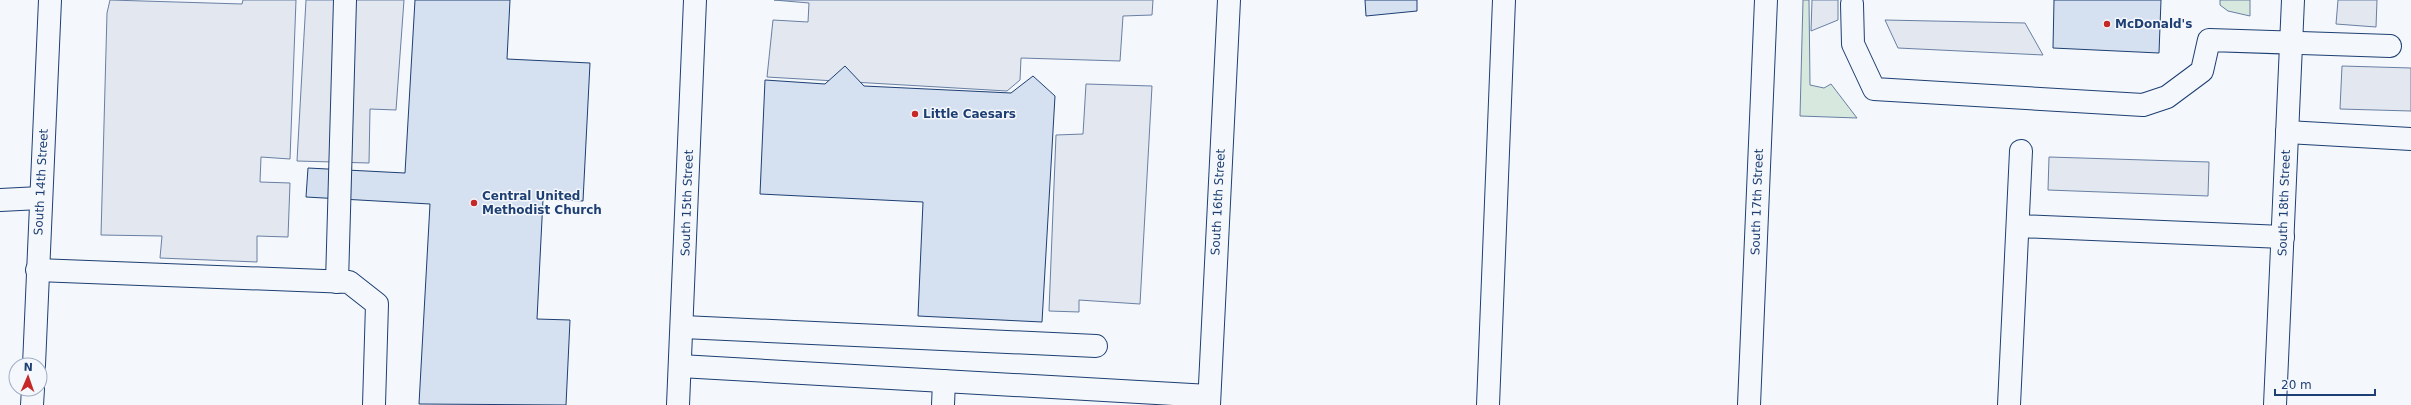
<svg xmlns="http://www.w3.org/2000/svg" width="2411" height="405" font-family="'DejaVu Sans',sans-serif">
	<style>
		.green { fill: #d7e8df; stroke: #687fa3 }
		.parking { fill: #e3e8f0; stroke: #687fa3 }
		.building { fill: #d5e0f0; stroke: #1d3f73 }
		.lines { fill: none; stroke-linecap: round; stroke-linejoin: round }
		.minor-casing { stroke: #1d3f73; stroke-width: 24 }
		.minor { stroke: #f4f7fb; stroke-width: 22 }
		.poi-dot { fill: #c62828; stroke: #f4f7fb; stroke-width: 1.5 }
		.labels { text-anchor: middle; stroke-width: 3; stroke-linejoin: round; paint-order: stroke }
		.poi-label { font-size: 12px; font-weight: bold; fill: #1d3f73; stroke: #f4f7fb; text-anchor: start }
		.street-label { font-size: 12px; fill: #1d3f73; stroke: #f4f7fb }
	</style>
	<rect width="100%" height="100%" fill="#f4f7fb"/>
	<g class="green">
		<polygon points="1803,0 1809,0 1810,85 1824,88 1831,84 1857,118 1800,116"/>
		<polygon points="2220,0 2250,0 2250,16 2228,11 2220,5"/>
	</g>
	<g class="parking">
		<polygon points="110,0 242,4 243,0 296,0 290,159 261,157 260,182 290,183 288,237 257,236 257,262 160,258 162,236 101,235 107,13"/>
		<polygon points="306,0 404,0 396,110 370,109 369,163 297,161"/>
		<polygon points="774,0 1153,0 1152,15 1123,16 1120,61 1021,58 1020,80 1007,91 767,77 773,20 808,22 809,3"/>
		<polygon points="1812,0 1838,0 1838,20 1811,31"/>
		<polygon points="2338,0 2377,0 2376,27 2336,24"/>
		<polygon points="1885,20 2025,23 2043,55 1898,48"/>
		<polygon points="2342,66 2411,68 2411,111 2340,109"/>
		<polygon points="1086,84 1152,86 1140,304 1079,300 1079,312 1049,311 1056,135 1083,134"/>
		<polygon points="2049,157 2209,162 2208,196 2048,190"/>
	</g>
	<g class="building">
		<polygon points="415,0 510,0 507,59 590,63 583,201 543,199 537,319 570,320 566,405 419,404 430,204 306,197 308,168 405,173"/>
		<polygon points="1365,0 1417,0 1417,11 1366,16"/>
		<polygon points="2054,0 2161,0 2159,53 2053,48"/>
		<polygon points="845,66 864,86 1011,93 1033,76 1055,96 1042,322 918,316 923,202 760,194 765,80 825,84"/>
	</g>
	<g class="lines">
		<g class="minor-casing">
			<g id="minor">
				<polyline points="1852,4 1853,44 1874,89 2143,105 2167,97 2202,71 2209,40 2390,46"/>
				<polyline points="2287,132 2411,139"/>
				<polyline points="0,200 40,198"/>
				<polyline points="2018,226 2283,237"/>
				<polyline points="37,270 349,282 377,304 374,405"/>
				<polyline points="337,282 345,0"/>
				<polyline points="683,327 1096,346"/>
				<polyline points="34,365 50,0"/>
				<polyline points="680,366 1209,396"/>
				<polyline points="32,405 33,389"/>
				<polyline points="678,405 695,0"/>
				<polyline points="943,405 944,381"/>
				<polyline points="1209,405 1229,0"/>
				<polyline points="1488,405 1504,0"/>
				<polyline points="1749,405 1766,0"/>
				<polyline points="2009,405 2021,151"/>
				<polyline points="2275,405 2293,0"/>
			</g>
		</g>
		<use href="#minor" class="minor"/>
	</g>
	<g class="poi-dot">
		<circle cx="2107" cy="24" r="4"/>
		<circle cx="915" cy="114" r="4"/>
		<circle cx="474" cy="203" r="4"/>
	</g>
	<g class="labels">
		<g class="poi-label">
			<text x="2115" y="28">McDonald's</text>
			<text x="923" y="118">Little Caesars</text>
			<text x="482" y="200">Central United<tspan x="482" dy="14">Methodist Church</tspan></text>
		</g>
		<g class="street-label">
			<text transform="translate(41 182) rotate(-87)" y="4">South 14th Street</text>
			<text transform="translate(1218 202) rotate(-87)" y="4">South 16th Street</text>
			<text transform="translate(1757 202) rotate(-88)" y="4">South 17th Street</text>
			<text transform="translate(687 203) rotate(-88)" y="4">South 15th Street</text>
			<text transform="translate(2284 203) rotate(-88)" y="4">South 18th Street</text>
		</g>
	</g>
	<g transform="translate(28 377) rotate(2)"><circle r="19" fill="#f4f7fb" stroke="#9eadc5"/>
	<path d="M0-3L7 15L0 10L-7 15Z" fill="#c62828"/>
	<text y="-6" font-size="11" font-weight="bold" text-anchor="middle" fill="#1d3f73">N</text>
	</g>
	<path d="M2275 389v6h100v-6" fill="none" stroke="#1d3f73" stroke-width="2"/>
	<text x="2281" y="389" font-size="12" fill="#1d3f73" stroke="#f4f7fb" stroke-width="3" paint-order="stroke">20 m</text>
</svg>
